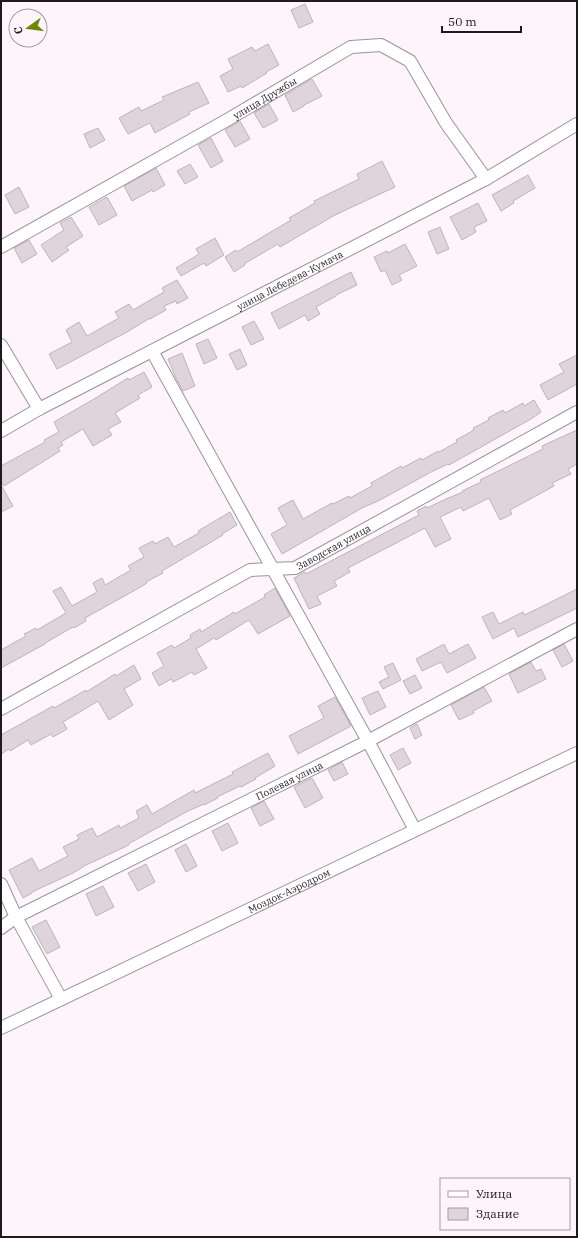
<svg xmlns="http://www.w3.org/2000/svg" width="578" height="1238" font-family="'IBM Plex Serif',serif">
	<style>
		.building { fill: #dfd3dc; stroke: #bfb3bd }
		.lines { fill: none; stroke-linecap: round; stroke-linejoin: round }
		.street-casing { stroke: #9c919a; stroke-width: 14 }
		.street { stroke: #fff; stroke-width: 12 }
		.labels { text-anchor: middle; stroke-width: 4; stroke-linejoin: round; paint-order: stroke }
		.street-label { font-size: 10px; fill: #1f1a1e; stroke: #fef4fb }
	</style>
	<rect width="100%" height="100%" fill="#fef4fb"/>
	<g class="building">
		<polygon points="305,4 313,22 299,28 291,10"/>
		<polygon points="268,44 279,65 266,72 267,73 242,88 241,86 228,92 220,76 233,69 228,59 252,47 255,51"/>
		<polygon points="312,79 322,96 304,105 304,106 293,112 285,95"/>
		<polygon points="198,82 209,103 189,112 190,114 155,133 150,123 128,134 119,118 139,107 141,111 164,100 162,97"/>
		<polygon points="269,104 278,120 263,128 254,113"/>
		<polygon points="240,121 250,139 235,147 225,130"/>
		<polygon points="98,128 105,140 90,148 84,134"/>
		<polygon points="211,138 223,161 211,168 198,145"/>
		<polygon points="382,161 395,187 335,215 280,247 278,244 244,264 245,265 234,272 225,257 236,250 237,252 291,220 289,218 315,203 314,201 359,179 357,174"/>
		<polygon points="190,164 198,177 185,184 177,171"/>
		<polygon points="156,168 165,185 153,192 152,190 132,201 124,186"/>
		<polygon points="528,175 535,188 513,201 514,203 501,211 492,195"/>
		<polygon points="19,187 29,207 15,214 5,195"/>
		<polygon points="107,197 117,215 99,225 89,207"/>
		<polygon points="478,203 487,221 474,227 476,232 462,240 450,217"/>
		<polygon points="71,217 83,236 66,247 69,250 52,262 41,245 64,230 60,223"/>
		<polygon points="440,227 449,249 437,254 428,232"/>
		<polygon points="215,238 224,255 206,266 204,263 181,276 176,268 199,254 196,249"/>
		<polygon points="29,240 37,254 22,263 14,248"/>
		<polygon points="405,244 417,266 399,275 402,280 392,285 385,270 381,272 374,257 387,251 388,253"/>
		<polygon points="351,272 357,285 336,295 336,296 316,307 320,314 308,321 305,315 279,329 271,313"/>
		<polygon points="177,280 188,298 177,304 176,301 164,306 166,310 150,319 150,318 127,332 57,369 49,354 72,342 66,330 79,322 87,336 119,318 115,312 129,304 133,310 164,292 162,288"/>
		<polygon points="254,321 264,339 251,345 242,327"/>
		<polygon points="208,339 217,358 204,364 196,344"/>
		<polygon points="240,349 247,365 237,370 229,354"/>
		<polygon points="182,353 195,386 183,391 176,378 168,359"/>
		<polygon points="577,355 577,384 548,400 540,385 564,372 559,364"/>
		<polygon points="144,372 152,387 138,395 140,398 115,413 121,422 108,429 112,435 93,446 83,429 61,442 63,445 58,448 60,451 4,486 1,481 1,466 45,442 44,440 59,432 54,422 94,399 128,378 129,380"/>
		<polygon points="534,400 541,412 531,419 449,465 448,464 433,471 380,500 362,508 282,554 271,534 287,525 278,508 293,500 303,519 332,503 333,504 349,496 350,498 372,486 371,483 401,466 402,468 421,458 422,460 438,451 439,452 457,442 456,440 474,430 473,428 489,420 488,418 503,410 505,413 523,403 524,406"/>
		<polygon points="577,430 577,464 568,469 571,474 552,483 554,486 510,510 512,514 500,520 489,498 463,511 461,507 440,517 451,539 435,547 425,528 348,568 350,572 334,581 337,586 317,596 321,604 309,609 294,578 305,572 306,574 419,515 417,511 426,506 427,508 446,499 463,492 462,491 481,482 480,480 543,449 542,446"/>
		<polygon points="1,485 13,506 1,512"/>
		<polygon points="230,512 237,525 222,534 223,535 162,571 163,573 146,582 147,583 137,589 85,618 86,621 74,628 73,627 45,643 45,644 1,668 1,650 26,636 24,634 36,628 37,630 66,613 53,591 61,587 72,606 97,592 93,583 102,578 105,585 131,570 128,566 144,557 139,548 153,541 155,544 168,537 174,547 199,533 198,531"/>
		<polygon points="275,588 290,616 258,634 249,620 216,640 214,638 196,649 207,668 194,675 192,672 173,682 171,679 159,686 152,673 164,666 157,653 172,645 174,648 191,638 190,635 200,629 201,632 234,612 235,614 265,597 264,595"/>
		<polygon points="577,589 577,608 518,637 514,628 493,639 482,617 493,612 499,624 523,612 524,615 535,610"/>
		<polygon points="444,644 449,654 468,644 476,658 447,673 441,662 422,671 416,659"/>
		<polygon points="564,644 573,661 562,667 553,650"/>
		<polygon points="531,662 536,671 541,669 546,679 518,693 509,674"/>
		<polygon points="393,663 401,680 383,689 379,682 389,677 384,667"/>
		<polygon points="134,665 141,679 124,689 133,705 109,720 98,701 63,722 67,729 53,737 51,734 31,745 28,740 10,751 9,749 1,754 1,735 53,706 54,708 86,690 86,692 115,674 116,676"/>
		<polygon points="415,675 422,688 410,694 403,681"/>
		<polygon points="484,687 492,701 473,711 474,713 459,720 451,705"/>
		<polygon points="378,691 386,707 370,715 362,698"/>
		<polygon points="335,697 351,726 298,754 289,736 324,718 318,706"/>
		<polygon points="417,724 422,735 415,739 410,728"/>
		<polygon points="403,748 411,763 398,770 390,755"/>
		<polygon points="268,753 275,766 255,778 256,779 241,787 240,786 217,797 218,798 204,805 204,804 188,811 128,844 129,845 86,865 73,873 32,892 32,893 23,898 9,870 32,858 39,871 68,856 63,847 79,839 77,835 92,828 97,837 119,825 120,828 139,818 136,811 147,805 152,814 194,790 195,793 233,774 232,772"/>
		<polygon points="342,762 348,774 334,781 328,770"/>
		<polygon points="312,778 323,798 305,808 294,787"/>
		<polygon points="264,801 274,819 260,826 251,808"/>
		<polygon points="228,823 238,843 222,851 212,831"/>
		<polygon points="186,844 197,866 186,872 175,850"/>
		<polygon points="146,864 155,882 138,891 128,873"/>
		<polygon points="103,886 114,907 96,916 86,894"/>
		<polygon points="46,920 60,947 47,954 32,927"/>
	</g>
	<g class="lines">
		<g class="street-casing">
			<g id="street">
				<path id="s1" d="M1 247 227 120 351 47 381 45 410 61 446 123 486 179"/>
				<polyline points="1,345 39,409"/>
				<polyline points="152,351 368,741 415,830"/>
				<path id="s2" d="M1 431 39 409 486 179 577 124"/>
				<path id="s3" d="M1 709 250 570 295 568 577 412"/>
				<polyline points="1,884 16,917 61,999"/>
				<path id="s4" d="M1 928 16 917 368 741 577 629"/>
				<path id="s5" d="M1 1028 577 753"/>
			</g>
		</g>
		<use href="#street" class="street"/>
	</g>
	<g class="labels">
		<g class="street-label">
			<text dy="4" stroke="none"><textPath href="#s1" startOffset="303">улица Дружбы</textPath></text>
			<text dy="4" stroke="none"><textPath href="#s2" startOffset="326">улица Лебедева-Кумача</textPath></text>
			<text dy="4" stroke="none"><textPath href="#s3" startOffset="374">Заводская улица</textPath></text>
			<text dy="4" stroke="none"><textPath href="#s4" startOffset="324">Полевая улица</textPath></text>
			<text dy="4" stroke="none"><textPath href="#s5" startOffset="319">Моздок-Аэродром</textPath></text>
		</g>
	</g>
	<rect width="578" height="1238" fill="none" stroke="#1f1a1e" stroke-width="4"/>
	<rect x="440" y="1178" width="130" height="52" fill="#fef4fb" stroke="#a59da3"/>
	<rect x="448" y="1191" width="20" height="6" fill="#ffffff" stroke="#a59da3"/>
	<text x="476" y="1198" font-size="12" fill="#1f1a1e">Улица</text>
	<rect x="448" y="1208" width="20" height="12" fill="#dfd3dc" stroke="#a59da3"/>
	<text x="476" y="1218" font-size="12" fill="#1f1a1e">Здание</text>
	<g transform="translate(28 28) rotate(256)"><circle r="19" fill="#fef4fb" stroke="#a59da3"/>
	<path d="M0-3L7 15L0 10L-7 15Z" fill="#698700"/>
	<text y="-6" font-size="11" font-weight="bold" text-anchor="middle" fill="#1f1a1e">С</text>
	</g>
	<path d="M442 26v6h79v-6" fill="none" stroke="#1f1a1e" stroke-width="2"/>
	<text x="448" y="26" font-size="12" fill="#1f1a1e" stroke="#fef4fb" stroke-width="3" paint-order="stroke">50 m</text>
</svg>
